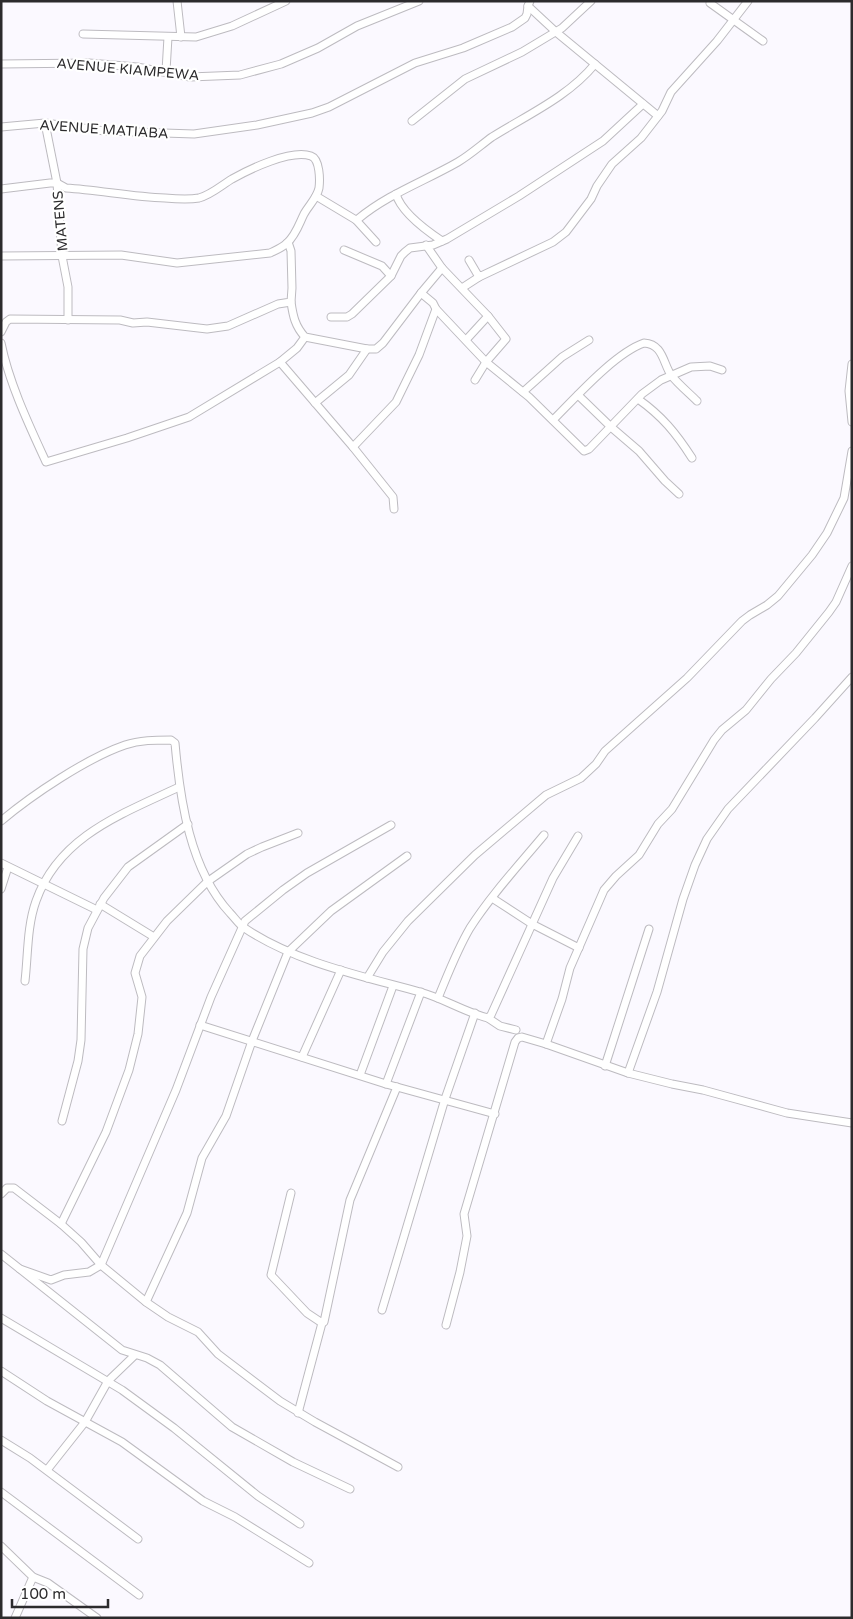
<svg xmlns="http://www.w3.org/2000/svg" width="853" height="1619" font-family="'Varela Round',sans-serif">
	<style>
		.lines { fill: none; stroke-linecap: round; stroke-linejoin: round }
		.minor-casing { stroke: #bdbbc0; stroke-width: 9 }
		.minor { stroke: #fff; stroke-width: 7 }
		.labels { text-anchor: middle; stroke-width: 4.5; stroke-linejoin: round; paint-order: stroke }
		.street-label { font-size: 14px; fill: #2c2b2d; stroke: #fff }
	</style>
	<rect width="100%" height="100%" fill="#fbf9ff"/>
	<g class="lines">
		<g class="minor-casing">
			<g id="minor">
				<polyline points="177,1 181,37"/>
				<polyline points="710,3 763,41"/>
				<polyline points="528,6 556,32 658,116"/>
				<polyline points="83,34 196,37 232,26 286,1"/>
				<polyline points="1,64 89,63 137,67 190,77 240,75 281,64 318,48 357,26 419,1"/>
				<polyline points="166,71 168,37"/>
				<polyline points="412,121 465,79 522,52 562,28 591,1"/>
				<polyline points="45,123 57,183 62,256 68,287 68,320"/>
				<polyline points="1,127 45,123 105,131 194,134 257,125 312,113 329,107 415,63 463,48 512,27 525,18 527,14 528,6 530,1"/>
				<path d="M1 189 50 183H57L66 188C99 190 132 197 165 198 176 199 188 200 199 198 211 195 222 185 232 179 250 169 291 149 311 156 320 159 320 180 319 188 317 198 309 205 304 214 299 224 296 235 287 243 282 248 276 250 270 253L177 263 121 255 1 256"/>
				<path d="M396 194C401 212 427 231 442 241"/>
				<path d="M316 196 356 220 358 219C388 194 425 181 458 162 470 155 481 145 492 137 527 115 568 97 595 64"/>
				<polyline points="356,220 376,242"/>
				<polyline points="426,245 442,268 488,316 466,340"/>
				<polyline points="344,250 382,266 391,276"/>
				<polyline points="469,260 479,277 553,242 566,232 591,199 597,186 612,164 641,138 662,111 671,92 717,41 748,1"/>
				<polyline points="462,288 479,277"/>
				<polyline points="421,293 433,303 436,309 486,362 529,397 584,451 589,449 642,394 661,380 691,367 710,366 722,370"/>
				<path d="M291 302C293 316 295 326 305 337L367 349H376L383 343 421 293 442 268"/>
				<polyline points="331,317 347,317 352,314 391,276 401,256 405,252 410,248 433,245 447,239 519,196 603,141 643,104"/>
				<polyline points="1,332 6,322 10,319 120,320 133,323 147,322 207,329 228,326 278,304 291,302 292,288 291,251 289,245 287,243"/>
				<path d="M1 343C9 383 29 425 46 462L127 438 189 417 280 362 297 348 305 337"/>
				<polyline points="280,362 353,447 393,497 394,509"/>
				<polyline points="852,364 849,391 852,422"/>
				<polyline points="475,380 486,362 506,339 488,316"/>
				<polyline points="523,392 562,357 589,340"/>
				<polyline points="578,395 611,427 639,451 665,481 679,494"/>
				<path d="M638 399C662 416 676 433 692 458"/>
				<polyline points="315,403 349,375 367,349"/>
				<path d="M553 420C576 397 615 353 644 343 663 344 663 363 671 375 678 384 689 393 697 401"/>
				<polyline points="353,447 396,402 419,355 436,309"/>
				<path d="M1 821C32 795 87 758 125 745 140 740 155 740 171 740L175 743C180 800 190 870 230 913 234 917 238 923 243 927 294 962 362 976 420 992 443 998 464 1012 488 1018L491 1015 553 878 578 836"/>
				<polyline points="1,863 97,910"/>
				<polyline points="1,889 8,867"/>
				<polyline points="492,898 532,924 579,948"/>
				<polyline points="100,904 154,937"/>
				<polyline points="367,978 383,952 408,921 475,855 546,795 581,778 596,764 605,751 687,678 742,621 750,615 767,605 778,596 812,555 827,533 844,498 852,451"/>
				<path d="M25 981C28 955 27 926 36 901 59 836 122 814 179 787"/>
				<path d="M438 998C448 974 457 950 470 928 491 895 519 865 544 835"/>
				<polyline points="488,1018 500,1026 516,1030"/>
				<polyline points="200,1025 386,1084 495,1114"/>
				<polyline points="546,1044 562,999 570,968 604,890 616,876 639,855 658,824 672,809 714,740 722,730 746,710 771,679 796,653 829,612 836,602 852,566"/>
				<polyline points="302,1057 341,970"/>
				<polyline points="605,1066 649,929"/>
				<polyline points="628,1073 657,992 683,899 695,865 707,839 728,809 815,718 852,677"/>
				<polyline points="360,1075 393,986"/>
				<polyline points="386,1084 421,992"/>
				<polyline points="62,1121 78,1061 81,1040 83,949 88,928 104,898 128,867 188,824"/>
				<polyline points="291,1193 271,1275 307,1313 322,1323 324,1322 350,1200 397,1087"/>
				<polyline points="1,1194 7,1188 14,1188 61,1224 81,1242 101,1265 146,1302 168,1317 198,1332 218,1354 280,1401 315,1422 398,1467"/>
				<polyline points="61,1224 106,1132 129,1070 138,1034 142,997 135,973 140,956 167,921 207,882 247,854 262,847 298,833"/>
				<polyline points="1,1254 122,1350 147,1358 160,1365 232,1427 293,1462 350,1489"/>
				<polyline points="20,1269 51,1280 64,1275 89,1272 101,1265 176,1090 211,997 245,921 283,890 307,873 391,825"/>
				<polyline points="146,1302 187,1213 202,1158 226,1116 252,1041 288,952 331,911 407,856"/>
				<polyline points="382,1310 445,1099 475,1013"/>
				<polyline points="1,1318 122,1390 174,1428 258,1496 300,1524"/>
				<polyline points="446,1325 460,1272 467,1236 464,1214 515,1042 518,1038 522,1037 546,1044 628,1073 672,1084 703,1090 787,1113 852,1123"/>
				<polyline points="1,1371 47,1401 122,1442 203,1501 235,1517 309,1563"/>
				<polyline points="298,1413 322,1323"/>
				<polyline points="1,1440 30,1458 138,1539"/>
				<polyline points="47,1470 85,1422 108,1381 135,1355"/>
				<polyline points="1,1492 139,1595"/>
				<polyline points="1,1546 33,1577 48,1583 97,1618"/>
				<polyline points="15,1618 33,1577"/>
			</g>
		</g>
		<use href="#minor" class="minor"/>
	</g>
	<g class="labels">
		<g class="street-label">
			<text transform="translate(128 69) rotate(5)" y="5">AVENUE KIAMPEWA</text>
			<text transform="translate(104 129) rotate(4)" y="5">AVENUE MATIABA</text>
			<text transform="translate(60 221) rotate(-95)" y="5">MATENS</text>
		</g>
	</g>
	<rect width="853" height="1619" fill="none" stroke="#2c2b2d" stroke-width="5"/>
	<path d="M12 1599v8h96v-8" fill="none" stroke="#2c2b2d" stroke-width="2.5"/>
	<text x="20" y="1599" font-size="15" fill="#2c2b2d" stroke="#ffffff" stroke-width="4" paint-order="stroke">100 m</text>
</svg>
